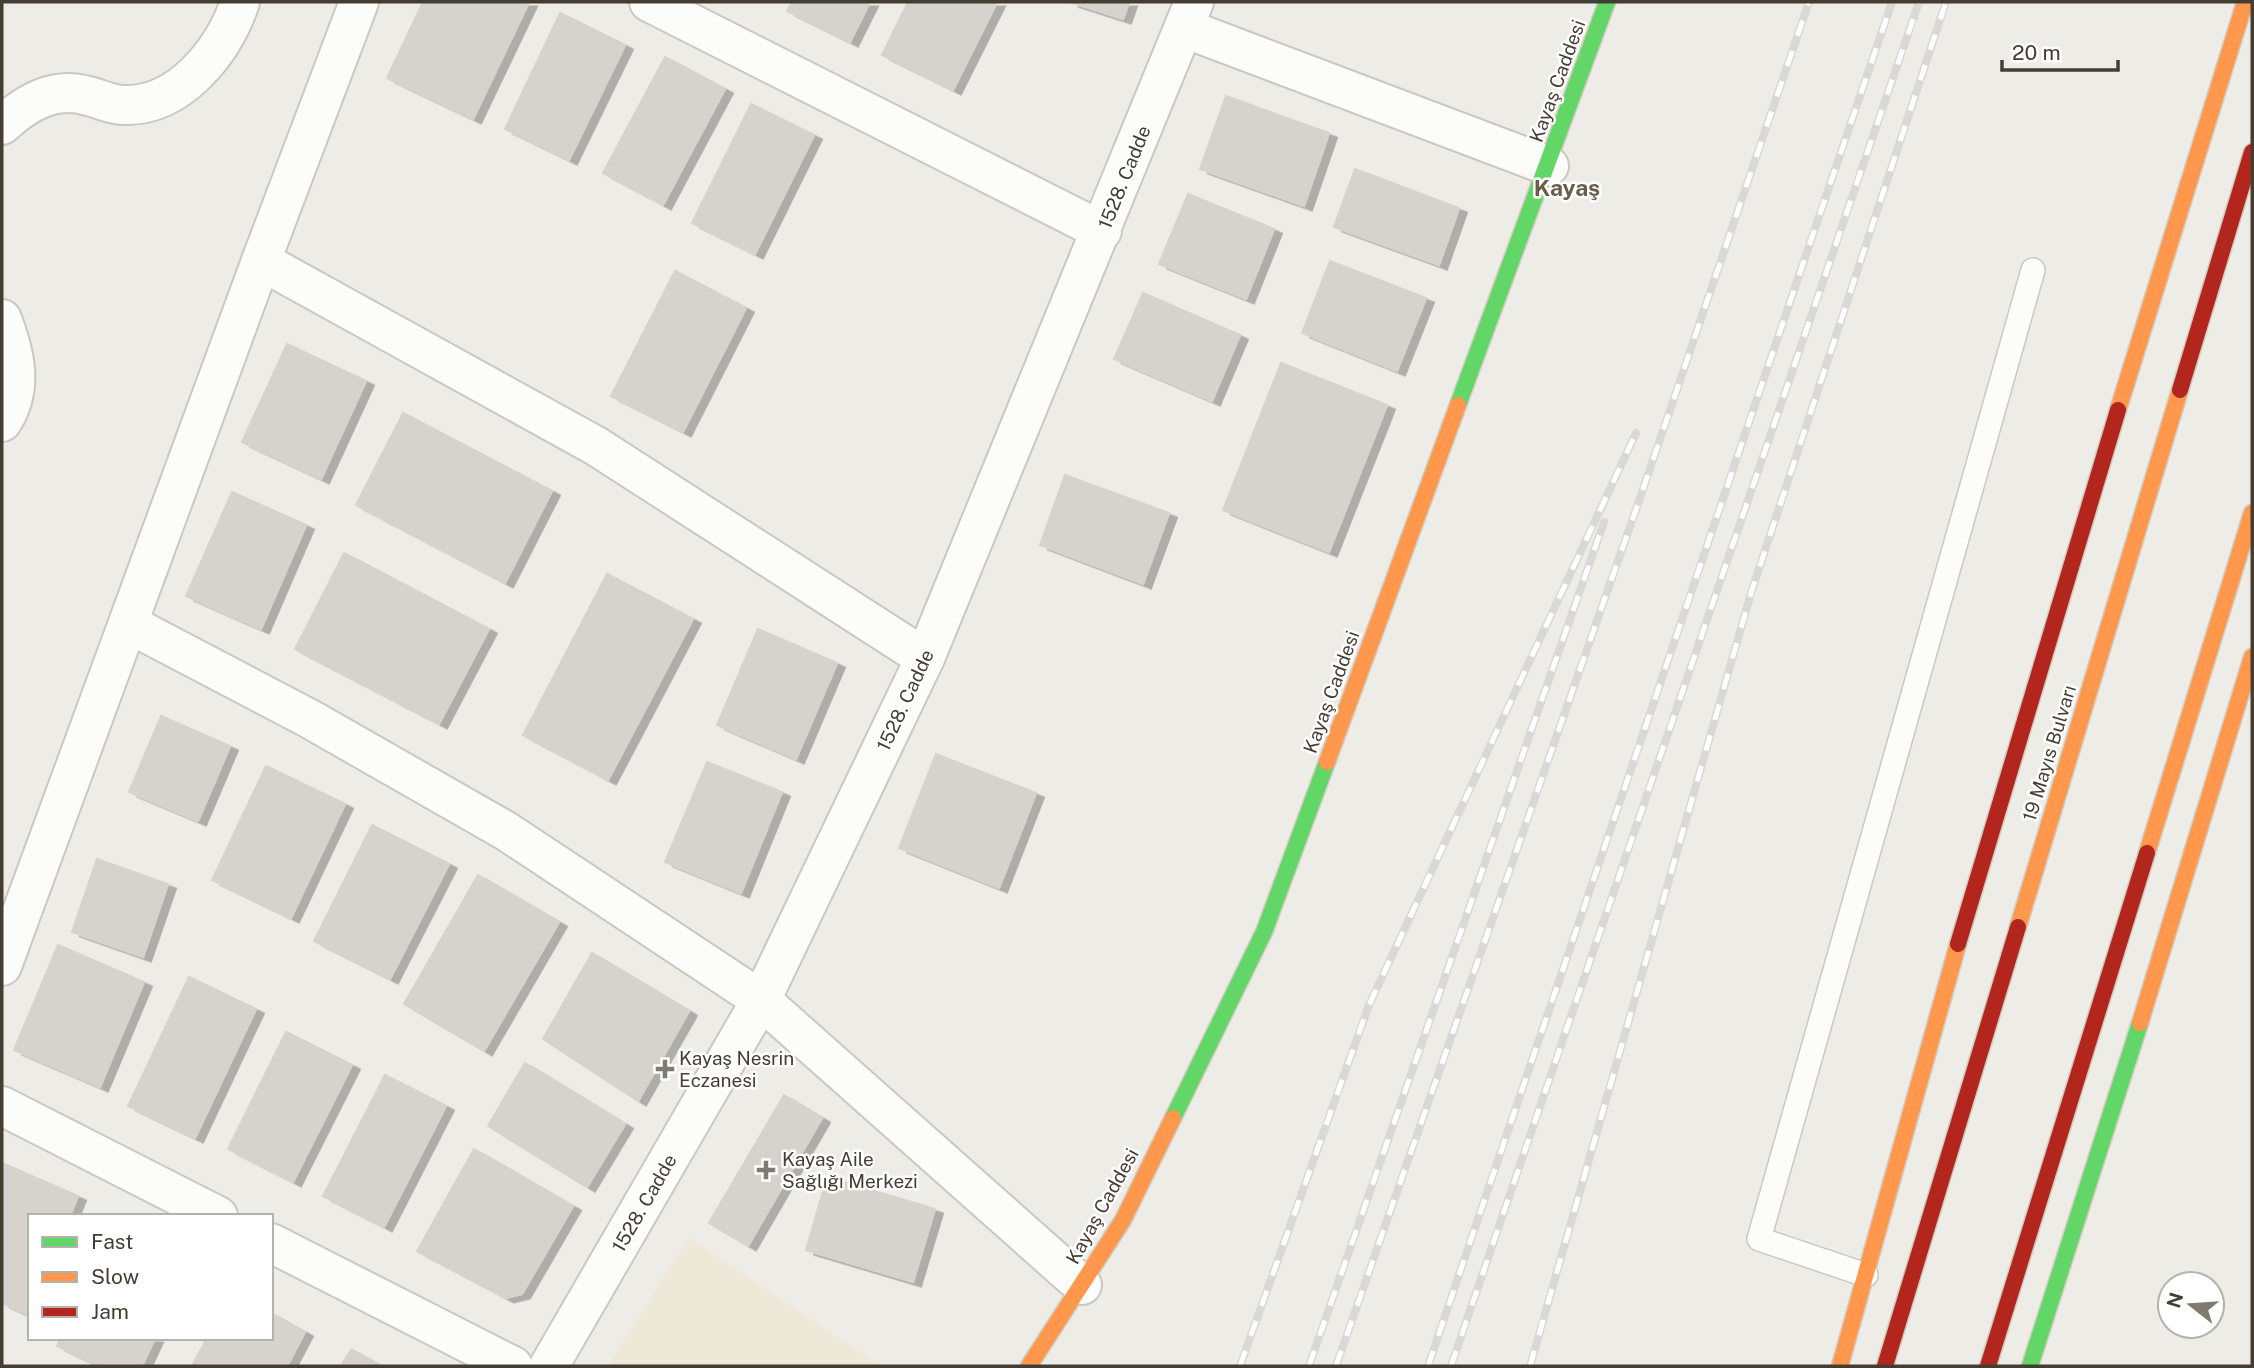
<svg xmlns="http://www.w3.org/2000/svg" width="2254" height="1368" font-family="'Public Sans',sans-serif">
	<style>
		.education { fill: #ede8d7 }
		.building { fill: #d6d3cd; stroke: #d6d3cc; stroke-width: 2; filter: url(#shadow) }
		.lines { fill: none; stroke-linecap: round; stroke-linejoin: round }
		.lane-casing { stroke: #cbc8c2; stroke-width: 26 }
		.street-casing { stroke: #cbc8c2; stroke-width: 42 }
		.fast-casing { stroke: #d0ccbf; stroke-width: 19 }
		.slow-casing { stroke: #d0ccbf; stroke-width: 19 }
		.jam-casing { stroke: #d0ccbf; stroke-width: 19 }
		.lane { stroke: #fcfcfb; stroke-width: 23 }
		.street { stroke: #fcfcfb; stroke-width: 38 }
		.fast { stroke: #63d668; stroke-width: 16 }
		.slow { stroke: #ff974d; stroke-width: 16 }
		.jam { stroke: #b3261e; stroke-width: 16 }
		.rail-casing { stroke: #d8d8d7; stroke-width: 8 }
		.rail { stroke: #fff; stroke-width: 5; stroke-dasharray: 16; stroke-linecap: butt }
		.poi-dot { fill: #807b71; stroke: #fff; stroke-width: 2.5 }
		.labels { text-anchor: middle; stroke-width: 5; stroke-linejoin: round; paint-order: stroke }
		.street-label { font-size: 19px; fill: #443e32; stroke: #fff }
		.poi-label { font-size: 19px; fill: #443e32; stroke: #fff; text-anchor: start }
		.quarter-label { font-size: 23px; font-weight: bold; fill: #675d49; stroke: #fff }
	</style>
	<defs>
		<filter id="shadow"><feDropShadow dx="8" dy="4.5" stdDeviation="0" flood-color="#0004"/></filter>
	</defs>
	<rect width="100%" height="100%" fill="#eeece6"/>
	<polygon class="education" points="688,1238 881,1366 608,1366"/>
	<g class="building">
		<polygon points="423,2 529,2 473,119 387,78"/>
		<polygon points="792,2 870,2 850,42 787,11"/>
		<polygon points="908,2 997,2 953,90 882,55"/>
		<polygon points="1070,2 1129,2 1123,19"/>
		<polygon points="560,13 625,45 569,160 505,129"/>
		<polygon points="665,57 725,89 663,205 603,173"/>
		<polygon points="1226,96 1329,133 1304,206 1200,169"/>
		<polygon points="751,104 814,135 755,254 692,223"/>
		<polygon points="1355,169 1459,208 1439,265 1334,227"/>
		<polygon points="1188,194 1274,229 1246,299 1159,264"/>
		<polygon points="1330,261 1426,298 1397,371 1302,333"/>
		<polygon points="675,271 746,308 683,432 611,396"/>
		<polygon points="1143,293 1240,335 1212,401 1114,359"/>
		<polygon points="287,344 366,381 321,479 242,442"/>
		<polygon points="1281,363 1387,405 1329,552 1223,510"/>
		<polygon points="403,413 552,491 505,583 356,505"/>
		<polygon points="1065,475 1169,513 1143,584 1040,545"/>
		<polygon points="232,492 306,525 261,629 186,596"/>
		<polygon points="344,553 489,629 439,724 295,649"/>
		<polygon points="607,574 693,619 608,780 523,735"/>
		<polygon points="758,629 837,663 796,759 717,725"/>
		<polygon points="161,716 230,746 198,821 129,792"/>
		<polygon points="936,754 1036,793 999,888 899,848"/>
		<polygon points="707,762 782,792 741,893 665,862"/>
		<polygon points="266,766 345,804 291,918 212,880"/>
		<polygon points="372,825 449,864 390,979 314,941"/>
		<polygon points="97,859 168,884 143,957 72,932"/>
		<polygon points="478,875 559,922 484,1051 404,1004"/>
		<polygon points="58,945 144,982 100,1087 14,1050"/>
		<polygon points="592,953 689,1011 638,1101 543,1039"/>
		<polygon points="189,977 256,1009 195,1138 128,1106"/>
		<polygon points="286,1032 352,1065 293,1182 228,1149"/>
		<polygon points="525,1063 625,1124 587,1187 488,1126"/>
		<polygon points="385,1075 446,1106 384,1227 323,1196"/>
		<polygon points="784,1095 822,1118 748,1246 709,1223"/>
		<polygon points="474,1149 573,1206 522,1294 506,1298 417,1251"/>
		<polygon points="2,1163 78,1196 70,1216 30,1216 30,1306 26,1314 2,1303"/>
		<polygon points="827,1177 935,1209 913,1282 806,1250"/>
		<polygon points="271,1313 305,1332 287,1366 192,1366 207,1338 271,1338"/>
		<polygon points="61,1338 155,1338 142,1366 100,1366 57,1346"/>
		<polygon points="351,1349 381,1366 341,1366"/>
	</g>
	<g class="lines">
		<g class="lane-casing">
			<polyline id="lane" points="1866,1275 1759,1239 2033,270"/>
		</g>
		<g class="street-casing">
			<g id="street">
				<polyline points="649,2 1102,231"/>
				<polyline points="1184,28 1549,166"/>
				<path d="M2 125C26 103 54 86 88 96 101 99 111 105 124 105 180 107 224 50 240 2"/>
				<polyline points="261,261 596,446 925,658"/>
				<path d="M2 319C15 353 24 389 2 422"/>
				<polyline points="129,624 310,719 506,831 761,1000 1082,1285"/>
				<polyline points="2,966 261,261 359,2"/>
				<polyline points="2,1106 218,1216"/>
				<polyline points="271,1243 513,1366"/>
				<polyline points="549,1366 761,1000 925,658 1194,2"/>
			</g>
		</g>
		<g class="fast-casing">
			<g id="fast">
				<polyline points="1458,405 1607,2"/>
				<polyline points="1173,1118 1264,932 1327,762"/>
				<polyline points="2030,1366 2140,1023"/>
			</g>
		</g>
		<g class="slow-casing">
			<g id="slow">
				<polyline points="2118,410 2245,2"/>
				<polyline points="1327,762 1458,405"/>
				<polyline points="2147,853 2252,513"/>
				<polyline points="2018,927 2180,390"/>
				<polyline points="2140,1023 2252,657"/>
				<polyline points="1029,1366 1123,1220 1173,1118"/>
				<polyline points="1840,1366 1958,944"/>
			</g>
		</g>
		<g class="jam-casing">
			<g id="jam">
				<polyline points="2180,390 2252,152"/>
				<polyline points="1958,944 2118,410"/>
				<polyline points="1885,1366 2018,927"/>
				<polyline points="1988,1366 2147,853"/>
			</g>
		</g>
		<use href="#lane" class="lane"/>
		<use href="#street" class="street"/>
		<use href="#fast" class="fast"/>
		<use href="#slow" class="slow"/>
		<use href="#jam" class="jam"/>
		<g class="rail-casing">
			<g id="rail">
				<polyline points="1240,1366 1369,1005 1636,433"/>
				<polyline points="1309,1366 1604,522"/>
				<polyline points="1336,1366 1640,498 1809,2"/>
				<polyline points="1428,1366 1892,2"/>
				<polyline points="1451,1366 1919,2"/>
				<polyline points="1530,1366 1751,593 1946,2"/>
			</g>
		</g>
		<use href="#rail" class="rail"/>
	</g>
	<g class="poi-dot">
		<path d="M661.5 1058.5h7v7h7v7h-7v7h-7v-7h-7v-7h7z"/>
		<path d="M762.5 1159.5h7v7h7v7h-7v7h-7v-7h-7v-7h7z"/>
	</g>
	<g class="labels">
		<g class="street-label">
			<text transform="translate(1557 81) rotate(-70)" y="7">Kayaş Caddesi</text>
			<text transform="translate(1124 177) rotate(-68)" y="7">1528. Cadde</text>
			<text transform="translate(1331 692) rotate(-70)" y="7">Kayaş Caddesi</text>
			<text transform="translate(905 700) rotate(-65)" y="7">1528. Cadde</text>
			<text transform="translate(2049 753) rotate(-73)" y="7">19 Mayıs Bulvarı</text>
			<text transform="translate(644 1203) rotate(-60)" y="7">1528. Cadde</text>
			<text transform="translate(1102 1206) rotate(-61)" y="7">Kayaş Caddesi</text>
		</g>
		<g class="poi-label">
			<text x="679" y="1065">Kayaş Nesrin<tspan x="679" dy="22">Eczanesi</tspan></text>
			<text x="782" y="1166">Kayaş Aile<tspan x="782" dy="22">Sağlığı Merkezi</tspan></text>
		</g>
		<g class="quarter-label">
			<text x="1567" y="196">Kayaş</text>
		</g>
	</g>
	<rect width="2254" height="1368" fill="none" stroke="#443e32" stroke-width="7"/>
	<rect x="28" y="1214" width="245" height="126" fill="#ffffff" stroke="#b4b2ad" stroke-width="2"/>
	<rect x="42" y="1237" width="35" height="10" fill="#63d668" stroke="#b4b2ad" stroke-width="2"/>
	<text x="91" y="1249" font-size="21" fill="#443e32">Fast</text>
	<rect x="42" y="1272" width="35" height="10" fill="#ff974d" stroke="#b4b2ad" stroke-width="2"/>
	<text x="91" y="1284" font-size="21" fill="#443e32">Slow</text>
	<rect x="42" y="1307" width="35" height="10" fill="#b3261e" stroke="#b4b2ad" stroke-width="2"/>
	<text x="91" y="1319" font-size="21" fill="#443e32">Jam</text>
	<g transform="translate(2191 1305) rotate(287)"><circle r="33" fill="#ffffff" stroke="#b4b2ad" stroke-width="2"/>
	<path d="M0-5L12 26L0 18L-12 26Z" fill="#807b71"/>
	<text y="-10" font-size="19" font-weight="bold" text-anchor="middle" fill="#443e32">N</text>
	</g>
	<path d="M2002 60v10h116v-10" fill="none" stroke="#443e32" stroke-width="3.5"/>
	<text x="2012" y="60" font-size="21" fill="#443e32" stroke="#ffffff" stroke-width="5" paint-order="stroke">20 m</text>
</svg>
